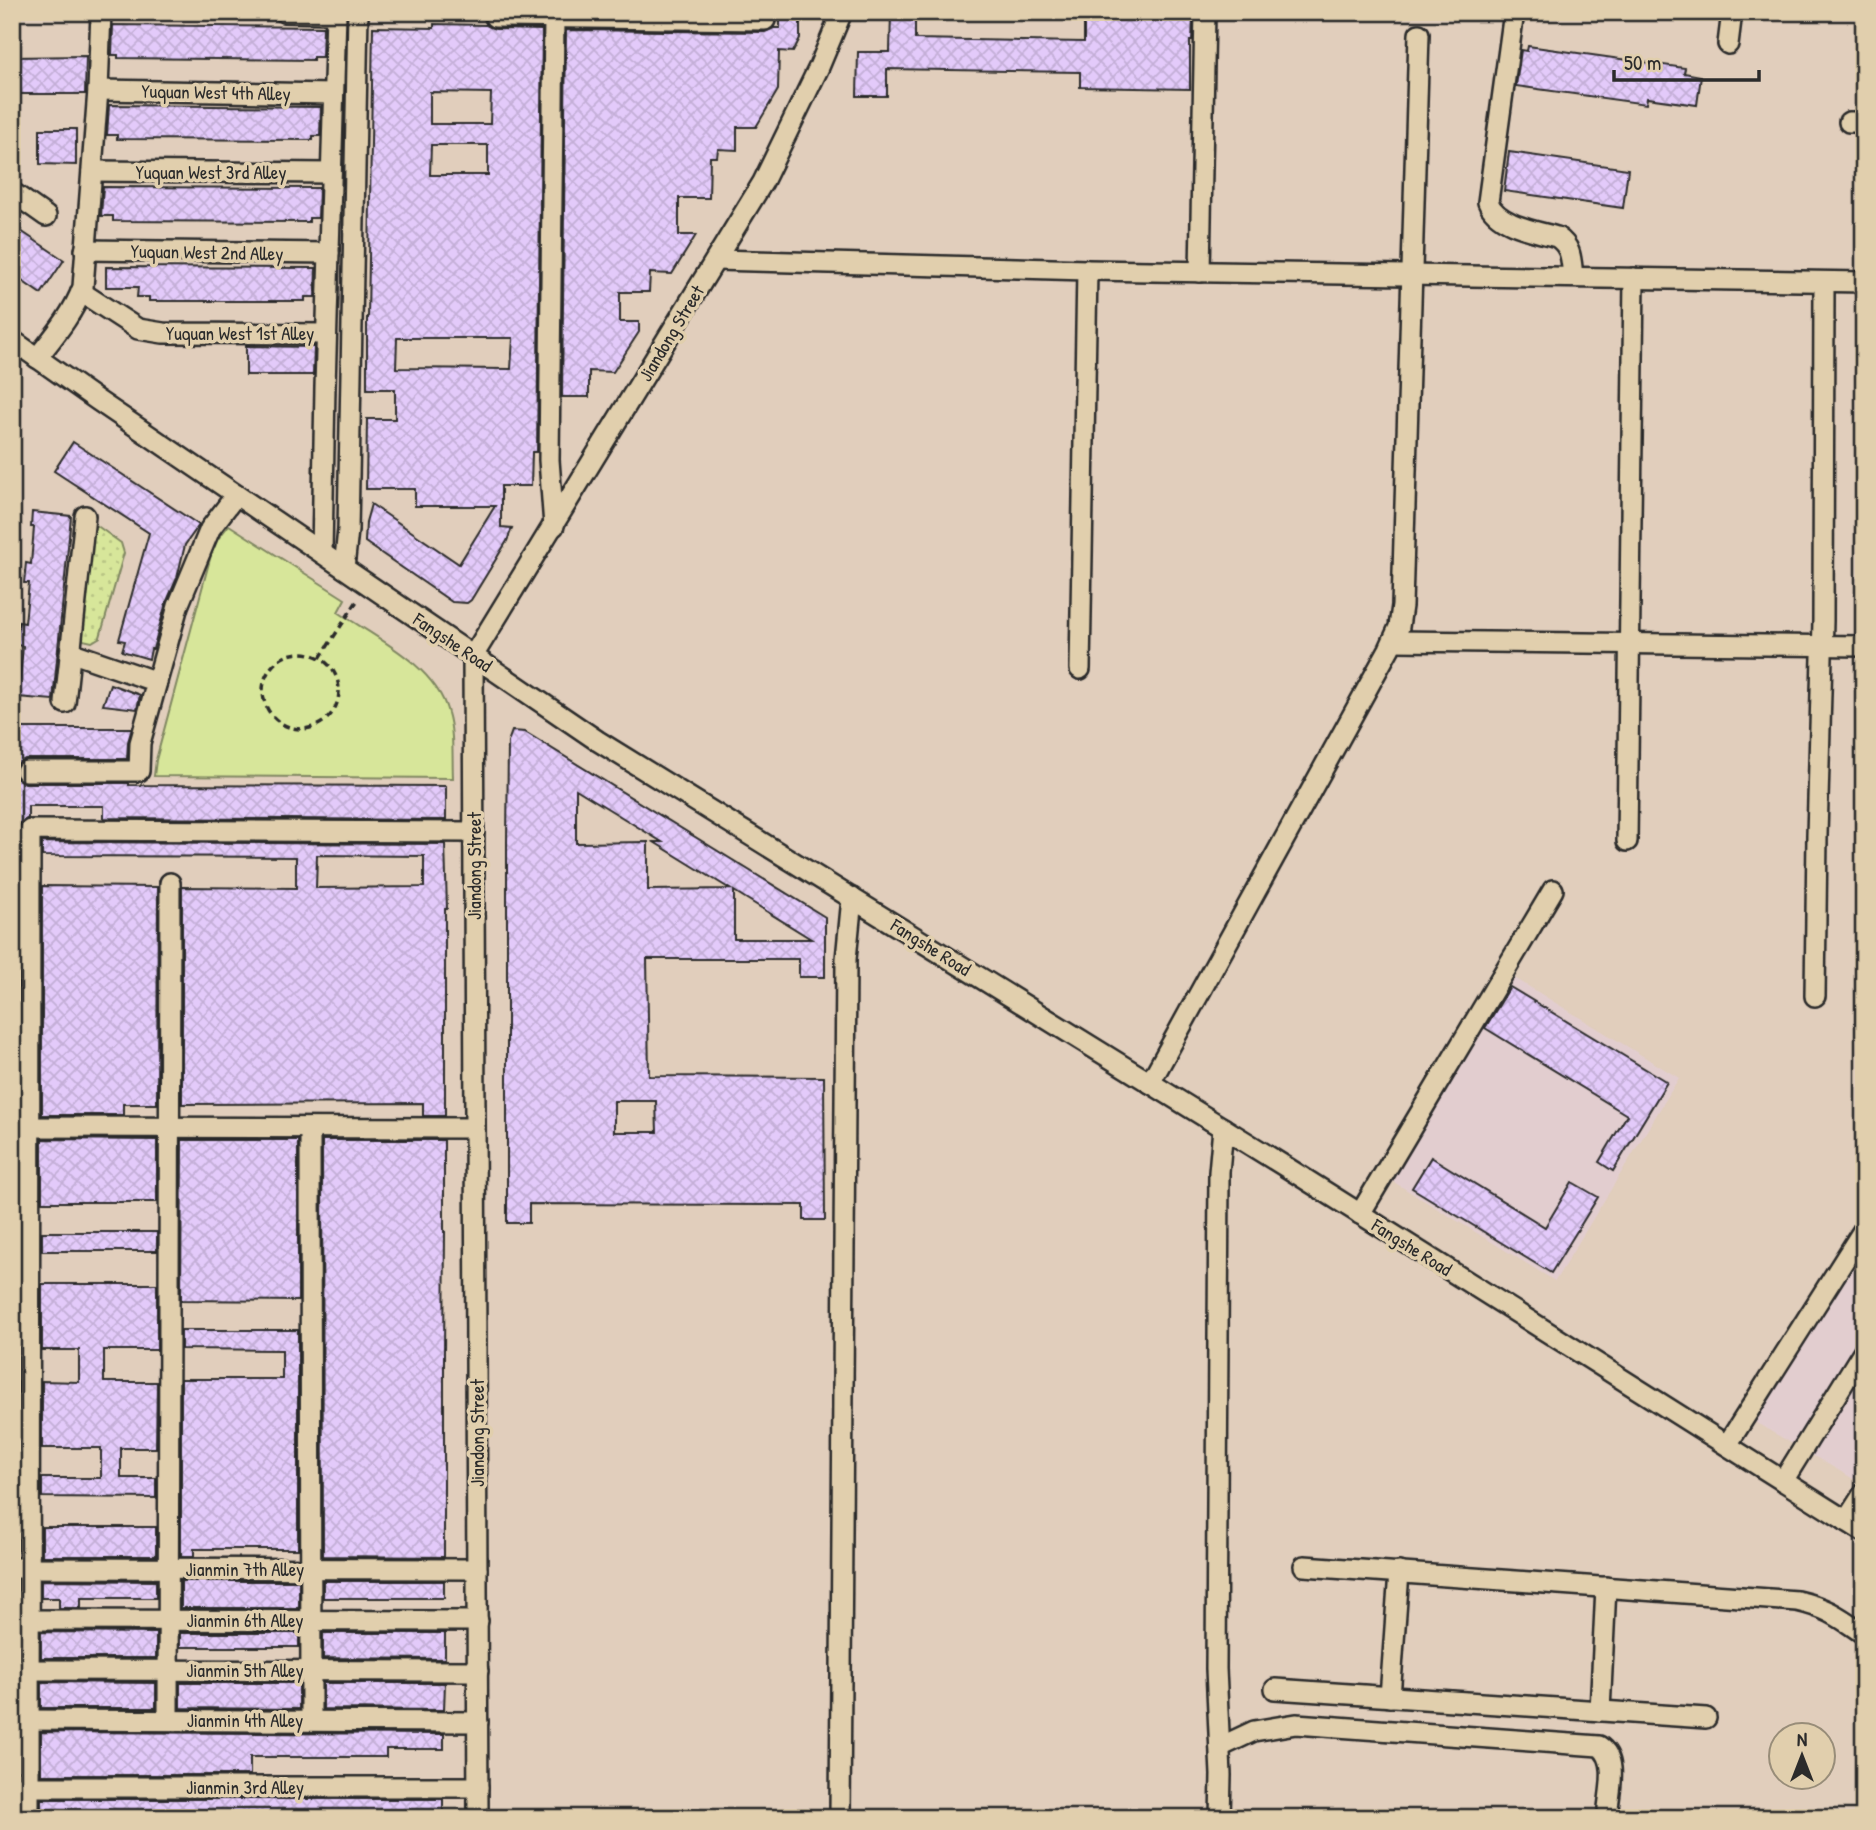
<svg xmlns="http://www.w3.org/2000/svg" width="1876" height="1830" font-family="'Patrick Hand',sans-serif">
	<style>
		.built { fill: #e2cdcf }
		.grass { fill: url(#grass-dots); stroke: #818862; stroke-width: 2 }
		.park { fill: #d7e69a; stroke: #818862; stroke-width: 2 }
		.building { fill: url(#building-cross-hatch); stroke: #2b2b2b; stroke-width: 2; fill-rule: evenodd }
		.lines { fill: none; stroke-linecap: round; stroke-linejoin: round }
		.minor-casing { stroke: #2b2b2b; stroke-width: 24 }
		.path { stroke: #2b2b2b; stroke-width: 3.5; stroke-dasharray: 7 5; stroke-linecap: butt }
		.minor { stroke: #e1cfad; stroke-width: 19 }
		.labels { text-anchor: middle; stroke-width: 7; stroke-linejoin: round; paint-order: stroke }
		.street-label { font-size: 19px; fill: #2b2b2b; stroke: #e1cfad }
	</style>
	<defs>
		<pattern id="grass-dots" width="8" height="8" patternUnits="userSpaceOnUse" patternTransform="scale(1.75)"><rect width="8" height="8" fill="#d7e69a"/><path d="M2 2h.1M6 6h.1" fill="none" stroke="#b9c585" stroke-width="1.8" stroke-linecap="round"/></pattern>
		<pattern id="building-cross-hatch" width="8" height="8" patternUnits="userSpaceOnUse" patternTransform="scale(1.75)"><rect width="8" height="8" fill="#e3cafa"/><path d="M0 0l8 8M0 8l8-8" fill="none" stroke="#c3aed6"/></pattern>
	</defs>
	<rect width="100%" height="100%" fill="#e1cebc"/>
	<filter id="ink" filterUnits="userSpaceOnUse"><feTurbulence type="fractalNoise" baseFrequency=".0143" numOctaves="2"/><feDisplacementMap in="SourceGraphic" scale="14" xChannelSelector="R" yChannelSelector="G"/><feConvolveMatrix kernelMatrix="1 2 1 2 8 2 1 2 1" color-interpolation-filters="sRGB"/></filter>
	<g filter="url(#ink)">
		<g class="built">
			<polygon points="1508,974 1679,1078 1555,1281 1384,1176"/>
			<polygon points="1864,1242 1864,1485 1753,1421"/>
		</g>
		<polygon class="grass" points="96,525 121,543 124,553 100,637 92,642 83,640 81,636 91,529"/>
		<path class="park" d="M229 525 345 599 338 612C375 637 436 666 448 713 454 733 452 757 453 778L154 776 156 760 214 544Z"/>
		<g class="building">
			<polygon points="780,12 800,12 800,38 793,52 779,51 778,90 756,127 737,127 737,150 718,149 717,157 710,157 709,198 679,198 679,235 696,235 672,274 650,273 649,292 620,292 620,322 639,322 639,332 613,372 589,371 589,397 562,397 566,30 765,32 774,28 780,28"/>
			<polygon points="891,12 915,12 915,39 1084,42 1084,16 1193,18 1192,41 1190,41 1190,89 1080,87 1080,72 887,69 887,96 857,96 858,52 890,52"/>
			<path d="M434 24 486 25 495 29 542 30 537 452H532L531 486H501V527L512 528 507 541 471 600 467 603 452 602 365 542 366 522 371 504 459 564 495 506H415V489H366L367 419H395V389H367V318H368L373 27 434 28ZM430 92 491 93 490 124H430ZM431 145H488V175H430ZM397 338H513L511 369 396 368Z"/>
			<polygon points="113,25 323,27 322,57 313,57 313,60 118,58 118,55 112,55"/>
			<polygon points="1528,46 1685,68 1684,73 1701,76 1697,105 1647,98 1646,104 1516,86 1521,50 1527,51"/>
			<polygon points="86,56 85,94 12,94 12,57"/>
			<polygon points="109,105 321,107 320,136 313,136 313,140 117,139 117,135 107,135"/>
			<polygon points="40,129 76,129 76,165 40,164"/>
			<polygon points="1509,152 1628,169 1623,208 1504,191"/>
			<polygon points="103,187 319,188 318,218 309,218 309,222 113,221 113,216 101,216"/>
			<polygon points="12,225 64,260 41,294 12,274"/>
			<polygon points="106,267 316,268 315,297 305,297 305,301 149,301 149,297 137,297 138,287 106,287"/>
			<polygon points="246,346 314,347 313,375 246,375"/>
			<polygon points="73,442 199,525 185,545 177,578 166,603 153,649 151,649 149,659 122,651 125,641 119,640 149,533 54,471"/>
			<polygon points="32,512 71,516 53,700 18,697 23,646 17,645 19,622 25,623 29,583 24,583 26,563 31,564 34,527 31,527"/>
			<polygon points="110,684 140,695 137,709 103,705"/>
			<polygon points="12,728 132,728 128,742 127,759 25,759 16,764 14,770 16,778 25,783 129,783 129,785 446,786 446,820 104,818 104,806 28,806 28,818 20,823 18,830 18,1053 12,1053"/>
			<path d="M512 731 525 732 825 917V977H799V959H647L649 1076 824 1077 825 1220H804V1205L529 1204V1223H507V843L508 742ZM576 789 662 842H654L730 889 648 890V842L576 843ZM734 891 811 939H734ZM614 1101H656L657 1132H614Z"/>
			<path d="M42 842 445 844 447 909H445V1116H423V1103L182 1104V887L296 888V857L42 856ZM317 855 424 856V887L316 888Z"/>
			<polygon points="42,886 158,887 157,1104 123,1104 123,1115 42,1115"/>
			<polygon points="1510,987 1667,1082 1613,1171 1599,1162 1627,1115 1485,1028"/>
			<polygon points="12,1084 18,1085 17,1115 12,1115"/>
			<rect x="12" y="1139" width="5" height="120"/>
			<polygon points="42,1139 157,1140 157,1202 42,1202"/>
			<polygon points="182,1140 298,1140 298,1301 181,1300"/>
			<polygon points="322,1140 444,1140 444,1232 445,1232 444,1353 444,1557 323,1556"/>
			<polygon points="1431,1157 1545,1227 1572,1182 1598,1197 1551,1273 1412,1188"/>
			<rect x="42" y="1232" width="115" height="19"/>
			<polygon points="42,1284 157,1284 157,1350 104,1350 104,1382 157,1382 156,1448 121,1448 121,1478 156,1478 156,1498 42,1497 42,1478 101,1478 101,1448 42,1448 42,1381 79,1382 79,1350 42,1350"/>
			<rect x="12" y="1285" width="5" height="64"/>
			<polygon points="181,1330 298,1330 298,1549 194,1549 194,1556 181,1556 181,1379 282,1379 282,1350 181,1349"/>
			<rect x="12" y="1382" width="5" height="66"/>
			<rect x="42" y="1527" width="114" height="29"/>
			<polygon points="41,1580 156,1581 156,1598 81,1598 81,1608 59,1608 59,1598 41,1598"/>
			<rect x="181" y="1581" width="118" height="27"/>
			<rect x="323" y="1581" width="121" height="17"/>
			<polygon points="41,1632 156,1633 156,1658 41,1658"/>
			<rect x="180" y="1633" width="119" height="14"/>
			<polygon points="323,1633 445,1633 445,1659 323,1658"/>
			<polygon points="41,1682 156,1683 156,1708 41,1708"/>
			<polygon points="180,1683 299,1683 299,1709 180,1708"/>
			<polygon points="323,1683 445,1683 444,1710 323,1709"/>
			<rect x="12" y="1732" width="5" height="43"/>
			<polygon points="41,1732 444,1734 444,1749 386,1749 386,1757 250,1757 250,1775 41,1775"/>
			<rect x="41" y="1799" width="402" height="19"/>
		</g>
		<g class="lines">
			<g class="minor-casing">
				<g id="minor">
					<polyline points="284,12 336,13 325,387 322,553"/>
					<path d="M1514 12 1488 202C1497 225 1535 231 1557 237 1572 247 1571 260 1573 277"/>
					<polyline points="495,17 765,20"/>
					<polyline points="1728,44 1732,12"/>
					<polyline points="98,90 333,94"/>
					<polyline points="1849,122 1864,122"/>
					<polyline points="92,171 331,173"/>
					<polyline points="12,192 46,216"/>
					<polyline points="85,250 329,253"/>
					<polyline points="716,260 1087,270 1864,282"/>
					<polyline points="1200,272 1205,12"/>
					<polyline points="81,292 138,329 163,333 326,334"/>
					<polyline points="12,340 97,400 598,741 1286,1167 1864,1532"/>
					<path d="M37 358C55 335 73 314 83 287L98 90 101 12"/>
					<polyline points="554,526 549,460 554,18"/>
					<polyline points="344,568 348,530 358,12"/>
					<polyline points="1393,641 1864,646"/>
					<polyline points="70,652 157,682"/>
					<polyline points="1080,669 1087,270"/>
					<polyline points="65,703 85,516"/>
					<polyline points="26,771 139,771 140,743 178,606 210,529 236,495"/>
					<polyline points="1627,841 1634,278"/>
					<polyline points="1815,996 1817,835 1823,621 1824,282"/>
					<polyline points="1150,1083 1389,649 1399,627 1402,606 1419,34"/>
					<polyline points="12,1127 475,1128"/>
					<polyline points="310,1128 311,1720"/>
					<polyline points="1360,1214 1553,890"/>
					<polyline points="1727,1445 1864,1229"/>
					<polyline points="1783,1481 1864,1350"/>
					<polyline points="1846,1521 1864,1493"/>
					<path d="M1304 1566 1797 1601C1828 1608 1839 1617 1864 1634"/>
					<polyline points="12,1568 477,1569"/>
					<polyline points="12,1620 478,1621"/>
					<polyline points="12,1670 478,1671"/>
					<polyline points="1275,1689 1706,1718"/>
					<polyline points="1390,1697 1399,1572"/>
					<polyline points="1600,1711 1606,1587"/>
					<polyline points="12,1720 478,1722"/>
					<polyline points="168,1720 170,883"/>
					<path d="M1220 1747 1254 1731 1296 1724 1599 1746C1618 1758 1610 1789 1608 1808"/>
					<polyline points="12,1787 478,1787"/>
					<polyline points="29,1818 30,830 474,832"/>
					<polyline points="478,1818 473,656 763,182 819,67 842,12"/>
					<polyline points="840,1818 846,959 852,898"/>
					<polyline points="1220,1818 1221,1775 1216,1669 1219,1172 1223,1128"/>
				</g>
			</g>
			<g class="path">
				<circle cx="301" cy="691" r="38"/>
				<polyline points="320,658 359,598"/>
			</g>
			<use href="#minor" class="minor"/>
		</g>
	</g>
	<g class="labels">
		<g class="street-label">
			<text transform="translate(216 92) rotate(1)" y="7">Yuquan West 4th Alley</text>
			<text x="211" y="179">Yuquan West 3rd Alley</text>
			<text transform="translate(207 252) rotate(1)" y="7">Yuquan West 2nd Alley</text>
			<text x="240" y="340">Yuquan West 1st Alley</text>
			<text transform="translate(671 333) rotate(-59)" y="7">Jiandong Street</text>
			<text transform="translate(453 642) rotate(34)" y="7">Fangshe Road</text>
			<text transform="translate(474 866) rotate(-90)" y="7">Jiandong Street</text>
			<text transform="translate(931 947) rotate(32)" y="7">Fangshe Road</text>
			<text transform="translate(1412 1247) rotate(32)" y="7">Fangshe Road</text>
			<text transform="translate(477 1433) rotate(-90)" y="7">Jiandong Street</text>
			<text x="245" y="1576">Jianmin 7th Alley</text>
			<text x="245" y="1627">Jianmin 6th Alley</text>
			<text x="245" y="1677">Jianmin 5th Alley</text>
			<text x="245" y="1727">Jianmin 4th Alley</text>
			<text x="245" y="1794">Jianmin 3rd Alley</text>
		</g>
	</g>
	<rect width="1876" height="1830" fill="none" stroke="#e1cfad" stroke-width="42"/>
	<rect x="21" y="21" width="1834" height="1788" fill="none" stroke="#2b2b2b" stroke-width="2.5" filter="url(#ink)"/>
	<g transform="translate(1802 1756)"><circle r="33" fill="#e1cfad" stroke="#988d79" stroke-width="2"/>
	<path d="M0-5L12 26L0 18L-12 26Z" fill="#2b2b2b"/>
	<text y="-10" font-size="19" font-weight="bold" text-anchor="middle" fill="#2b2b2b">N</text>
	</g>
	<path d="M1614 70v10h145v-10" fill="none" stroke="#2b2b2b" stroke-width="3.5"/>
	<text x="1624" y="70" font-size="21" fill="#2b2b2b" stroke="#e1cfad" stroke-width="5" paint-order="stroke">50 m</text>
</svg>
